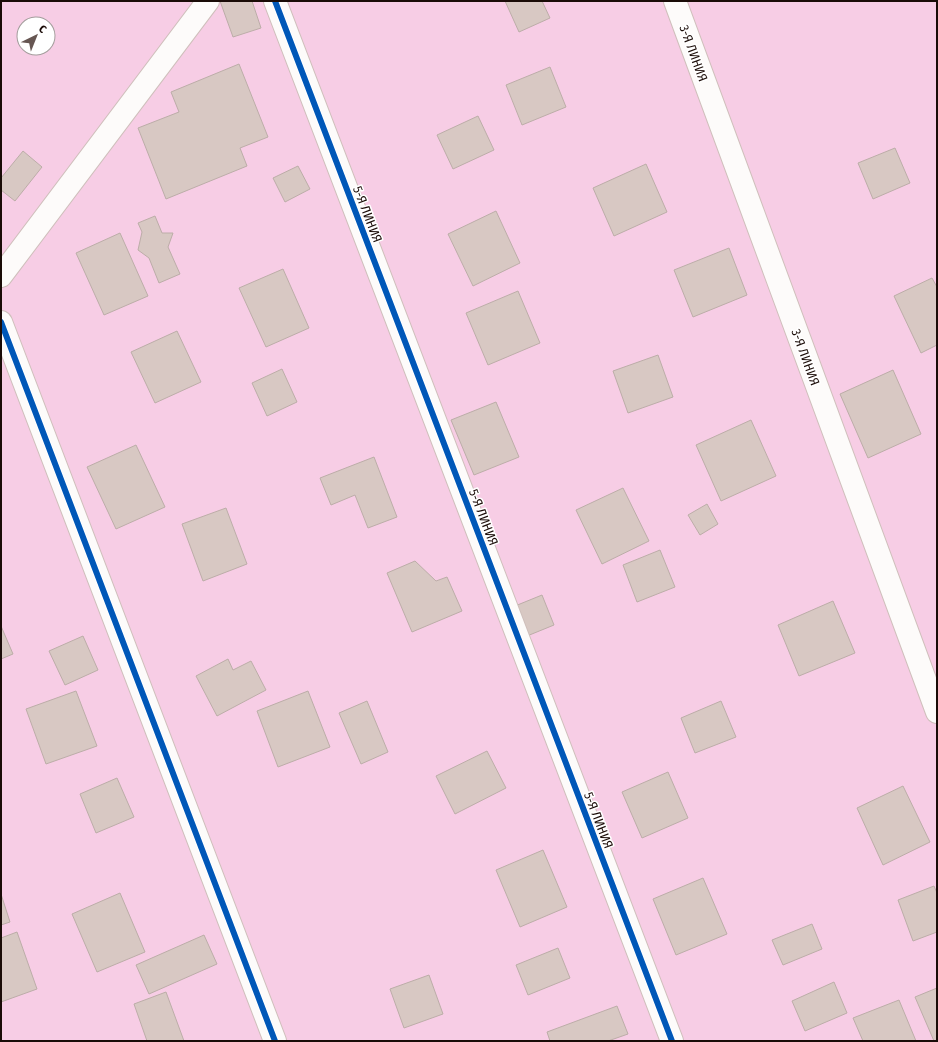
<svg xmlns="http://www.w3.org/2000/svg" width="938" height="1042" font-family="'Fira Sans Condensed',sans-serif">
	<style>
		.green { fill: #f7cde5; fill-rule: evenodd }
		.building { fill: #d8c8c3; stroke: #bcada8 }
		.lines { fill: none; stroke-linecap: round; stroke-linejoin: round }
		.minor-casing { stroke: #cfbfbb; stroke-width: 24 }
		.minor { stroke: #fdfbfa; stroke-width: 22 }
		.cycleway-casing { stroke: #fff; stroke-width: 8 }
		.cycleway { stroke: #0057b8; stroke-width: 6 }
		.labels { text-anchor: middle; stroke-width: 3; stroke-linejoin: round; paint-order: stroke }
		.street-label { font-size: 13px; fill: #1a0b07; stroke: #fff }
	</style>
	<rect width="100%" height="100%" fill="#f2e2dd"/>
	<path class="green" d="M1 1H937V1041H1ZM24 24H48V48H24Z"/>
	<g class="building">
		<polygon points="220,1 252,1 261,28 233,37"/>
		<polygon points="505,1 542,1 550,18 519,32"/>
		<polygon points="239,64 268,137 240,148 247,166 166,199 138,128 179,112 171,92"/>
		<polygon points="550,67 566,107 522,125 506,85"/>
		<polygon points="478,116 494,150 453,169 437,135"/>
		<polygon points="895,148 910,183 873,199 858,163"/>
		<polygon points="23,151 42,167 15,201 1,190 1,178"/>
		<polygon points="646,164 667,212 614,236 593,188"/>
		<polygon points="298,166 310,189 285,202 273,178"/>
		<polygon points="496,211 520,263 473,286 448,234"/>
		<polygon points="155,216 162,233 173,233 168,247 180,274 159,283 149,258 138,250 142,232 138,223"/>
		<polygon points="120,233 148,296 104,315 76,253"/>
		<polygon points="729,248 747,295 693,317 674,270"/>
		<polygon points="283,269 309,328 266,347 239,288"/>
		<polygon points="932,278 937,287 937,345 921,353 894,296"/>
		<polygon points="518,291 540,343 488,365 466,313"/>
		<polygon points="177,331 201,382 155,403 131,352"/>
		<polygon points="658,355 673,397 628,413 613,371"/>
		<polygon points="282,369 297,402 267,416 252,383"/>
		<polygon points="893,370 921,434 868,458 840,394"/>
		<polygon points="496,402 519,457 474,475 451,420"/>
		<polygon points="751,420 776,476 721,501 696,445"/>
		<polygon points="136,445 165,507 116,529 87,467"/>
		<polygon points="374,457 397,517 368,528 355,495 331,505 320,478"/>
		<polygon points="623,488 649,541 602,564 576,510"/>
		<polygon points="707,504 718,524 700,535 688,515"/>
		<polygon points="226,508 247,564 203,581 182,524"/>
		<polygon points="660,550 675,587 637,602 623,565"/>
		<polygon points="415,561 436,581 447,577 462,611 412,632 387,573"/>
		<polygon points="542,595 554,625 527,636 515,606"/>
		<polygon points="833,601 855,653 799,676 778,625"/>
		<polygon points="1,626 13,654 1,659"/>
		<polygon points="83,636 98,670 65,685 49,651"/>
		<polygon points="228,659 233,670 251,661 266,690 217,716 196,676"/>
		<polygon points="76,691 97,746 46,764 26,709"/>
		<polygon points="308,691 330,747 278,767 257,711"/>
		<polygon points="367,701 388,752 361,764 339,713"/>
		<polygon points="721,701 736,737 695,753 681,718"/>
		<polygon points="487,751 506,788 455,814 436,776"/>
		<polygon points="668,772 688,818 642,838 622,792"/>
		<polygon points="117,778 134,817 96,833 80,794"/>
		<polygon points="903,786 930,842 883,865 857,808"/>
		<polygon points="543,850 567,907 520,927 496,870"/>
		<polygon points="703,878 727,934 676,955 653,899"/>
		<polygon points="934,886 937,893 937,932 913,941 898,900"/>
		<polygon points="120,893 145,952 97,972 72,914"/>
		<polygon points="1,894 10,922 1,925"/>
		<polygon points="812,924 822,949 783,965 772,940"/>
		<polygon points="17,932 37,989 1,1002 1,938"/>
		<polygon points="204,935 217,964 149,994 136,965"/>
		<polygon points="558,948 570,978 528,995 516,965"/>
		<polygon points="429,975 443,1014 404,1028 390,989"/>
		<polygon points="834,982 847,1013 805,1031 792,1001"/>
		<polygon points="937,988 937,1041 934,1041 915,997"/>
		<polygon points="166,992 184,1041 147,1041 134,1004"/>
		<polygon points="899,1000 916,1041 863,1041 853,1018"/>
		<polygon points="617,1006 628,1034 608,1041 550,1041 547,1032"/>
	</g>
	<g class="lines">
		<g class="minor-casing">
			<g id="minor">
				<polyline points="275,1 672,1041"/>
				<polyline points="675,1 937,712"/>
				<polyline points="1,276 208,1"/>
				<polyline points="1,322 275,1041"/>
			</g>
		</g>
		<use href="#minor" class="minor"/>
		<g class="cycleway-casing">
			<g id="cycleway">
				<polyline points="275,1 672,1041"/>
				<polyline points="1,322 275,1041"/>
			</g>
		</g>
		<use href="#cycleway" class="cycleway"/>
	</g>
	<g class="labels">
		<g class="street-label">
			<text transform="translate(694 53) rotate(70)" y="5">3-Я ЛИНИЯ</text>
			<text transform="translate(368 214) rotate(69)" y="5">5-Я ЛИНИЯ</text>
			<text transform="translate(806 357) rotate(70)" y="5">3-Я ЛИНИЯ</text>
			<text transform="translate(484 517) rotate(69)" y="5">5-Я ЛИНИЯ</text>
			<text transform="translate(599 820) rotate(69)" y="5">5-Я ЛИНИЯ</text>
		</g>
	</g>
	<rect width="938" height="1042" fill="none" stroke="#1a0b07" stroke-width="4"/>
	<g transform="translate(36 36) rotate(43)"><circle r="19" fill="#ffffff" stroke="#a39d9c"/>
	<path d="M0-3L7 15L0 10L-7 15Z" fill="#665652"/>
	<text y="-6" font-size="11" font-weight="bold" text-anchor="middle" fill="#1a0b07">С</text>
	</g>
</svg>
